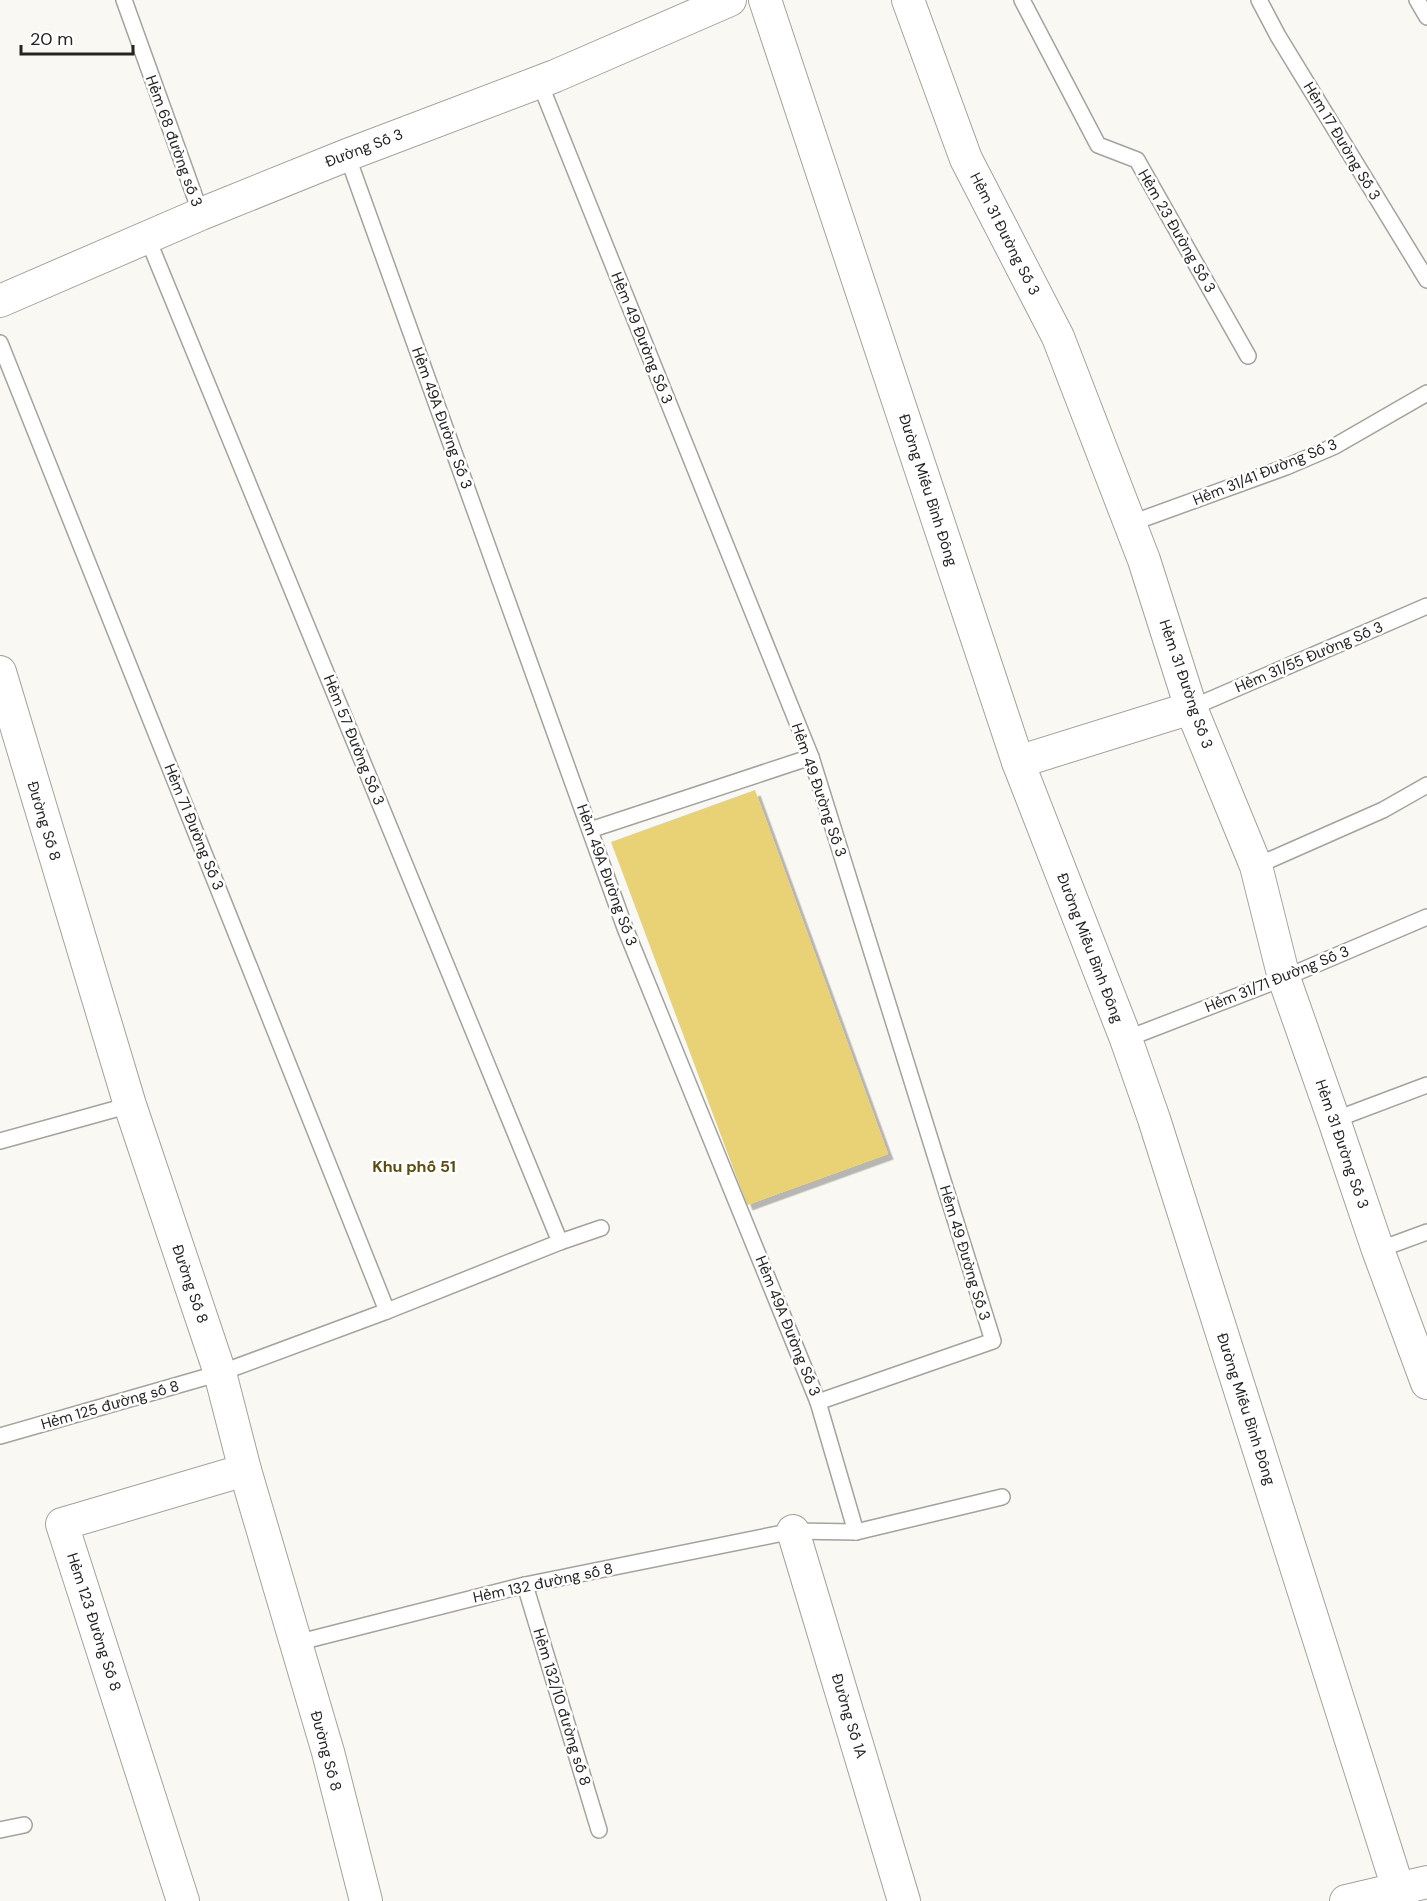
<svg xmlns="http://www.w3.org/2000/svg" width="1427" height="1901" font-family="'DM Sans',sans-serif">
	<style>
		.building { fill: #e8d274; filter: url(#shadow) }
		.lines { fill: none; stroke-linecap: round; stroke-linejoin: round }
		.service-casing { stroke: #a3a29d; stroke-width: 18 }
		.minor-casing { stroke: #a3a29d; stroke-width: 34 }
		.service { stroke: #fff; stroke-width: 15 }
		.minor { stroke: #fff; stroke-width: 32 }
		.labels { text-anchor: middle; stroke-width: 5; stroke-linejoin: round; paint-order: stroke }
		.street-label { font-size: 15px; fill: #242422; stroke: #fff }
		.neighbourhood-label { font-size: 16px; font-weight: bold; fill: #5c4e10; stroke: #fff }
	</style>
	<defs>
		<filter id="shadow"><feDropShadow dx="5.5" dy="5.5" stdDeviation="0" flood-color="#0004"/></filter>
	</defs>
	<rect width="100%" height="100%" fill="#faf8f3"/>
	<polygon class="building" points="755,790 888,1154 747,1205 611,842"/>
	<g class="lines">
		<g class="service-casing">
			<g id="service">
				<polyline points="124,0 201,214"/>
				<polyline points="1022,0 1098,145 1137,160 1248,356"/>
				<polyline points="1259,0 1278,36 1427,280"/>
				<polyline points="1417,0 1427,17"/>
				<polyline points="539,81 811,757 993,1341 818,1402"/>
				<polyline points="147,237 560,1242"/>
				<polyline points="0,343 387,1311"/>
				<polyline points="1129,524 1286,467 1335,446 1427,393"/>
				<polyline points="1191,708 1427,606"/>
				<polyline points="590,830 811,757"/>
				<polyline points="1256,866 1383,810 1427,785"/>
				<polyline points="1126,1039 1284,978 1427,917"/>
				<polyline points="1334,1120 1427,1085"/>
				<polyline points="0,1141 130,1105"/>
				<polyline points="1378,1250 1427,1232"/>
				<polyline points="0,1436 220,1373 387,1311 560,1242 601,1228"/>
				<polyline points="856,1532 1002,1497"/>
				<polyline points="525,1585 599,1830"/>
				<polyline points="296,1643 525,1585 793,1531 856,1532 818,1402 625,928 347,155"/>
				<polyline points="0,1830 24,1825"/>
			</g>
		</g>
		<g class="minor-casing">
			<g id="minor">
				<polyline points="765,0 1018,762 1126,1039 1154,1119 1402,1901"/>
				<polyline points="908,0 966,159 1058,337 1144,560 1191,708 1256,866 1284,978 1334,1120 1378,1250 1427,1383"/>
				<polyline points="0,301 201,214 347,155 555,76 730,0"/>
				<polyline points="0,672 130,1105 220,1373 245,1470 328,1752 366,1901"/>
				<polyline points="1018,762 1191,708"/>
				<polyline points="793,1531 904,1901"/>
				<polyline points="183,1901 62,1524 245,1470"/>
				<polyline points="1346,1901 1427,1882"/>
			</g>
		</g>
		<use href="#service" class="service"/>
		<use href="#minor" class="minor"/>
	</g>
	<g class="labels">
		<g class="street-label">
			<text transform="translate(174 141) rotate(70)" y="5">Hẻm 68 đường số 3</text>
			<text transform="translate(1342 141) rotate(59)" y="5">Hẻm 17 Đường Số 3</text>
			<text transform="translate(364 148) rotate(-21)" y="5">Đường Số 3</text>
			<text transform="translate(1177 231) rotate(60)" y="5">Hẻm 23 Đường Số 3</text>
			<text transform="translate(1005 234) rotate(63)" y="5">Hẻm 31 Đường Số 3</text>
			<text transform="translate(642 338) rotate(68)" y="5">Hẻm 49 Đường Số 3</text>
			<text transform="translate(442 418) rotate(70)" y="5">Hẻm 49A Đường Số 3</text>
			<text transform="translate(1265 472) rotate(-22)" y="5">Hẻm 31/41 Đường Số 3</text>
			<text transform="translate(928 490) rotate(72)" y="5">Đường Miếu Bình Đông</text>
			<text transform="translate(1309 657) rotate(-23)" y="5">Hẻm 31/55 Đường Số 3</text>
			<text transform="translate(1186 684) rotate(71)" y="5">Hẻm 31 Đường Số 3</text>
			<text transform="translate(354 740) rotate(68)" y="5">Hẻm 57 Đường Số 3</text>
			<text transform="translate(819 790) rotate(71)" y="5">Hẻm 49 Đường Số 3</text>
			<text transform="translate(44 821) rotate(73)" y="5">Đường Số 8</text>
			<text transform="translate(194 827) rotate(68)" y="5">Hẻm 71 Đường Số 3</text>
			<text transform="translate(607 875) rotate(70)" y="5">Hẻm 49A Đường Số 3</text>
			<text transform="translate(1090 948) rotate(69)" y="5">Đường Miếu Bình Đông</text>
			<text transform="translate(1277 979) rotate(-22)" y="5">Hẻm 31/71 Đường Số 3</text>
			<text transform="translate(1342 1144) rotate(71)" y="5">Hẻm 31 Đường Số 3</text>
			<text transform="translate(965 1253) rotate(73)" y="5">Hẻm 49 Đường Số 3</text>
			<text transform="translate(190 1284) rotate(71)" y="5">Đường Số 8</text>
			<text transform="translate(788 1326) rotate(68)" y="5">Hẻm 49A Đường Số 3</text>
			<text transform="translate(110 1405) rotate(-16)" y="5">Hẻm 125 đường số 8</text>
			<text transform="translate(1246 1409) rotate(72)" y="5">Đường Miếu Bình Đông</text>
			<text transform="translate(543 1583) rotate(-12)" y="5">Hẻm 132 đường số 8</text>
			<text transform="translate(94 1622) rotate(72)" y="5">Hẻm 123 Đường Số 8</text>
			<text transform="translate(562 1707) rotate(73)" y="5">Hẻm 132/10 đường số 8</text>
			<text transform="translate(849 1716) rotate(73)" y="5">Đường Số 1A</text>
			<text transform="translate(326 1751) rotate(75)" y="5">Đường Số 8</text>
		</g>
		<g class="neighbourhood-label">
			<text x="414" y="1172">Khu phố 51</text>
		</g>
	</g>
	<path d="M21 45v9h112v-9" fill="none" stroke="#242422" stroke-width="3"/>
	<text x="30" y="45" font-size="18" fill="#242422" stroke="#ffffff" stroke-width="4.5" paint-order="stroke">20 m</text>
</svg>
